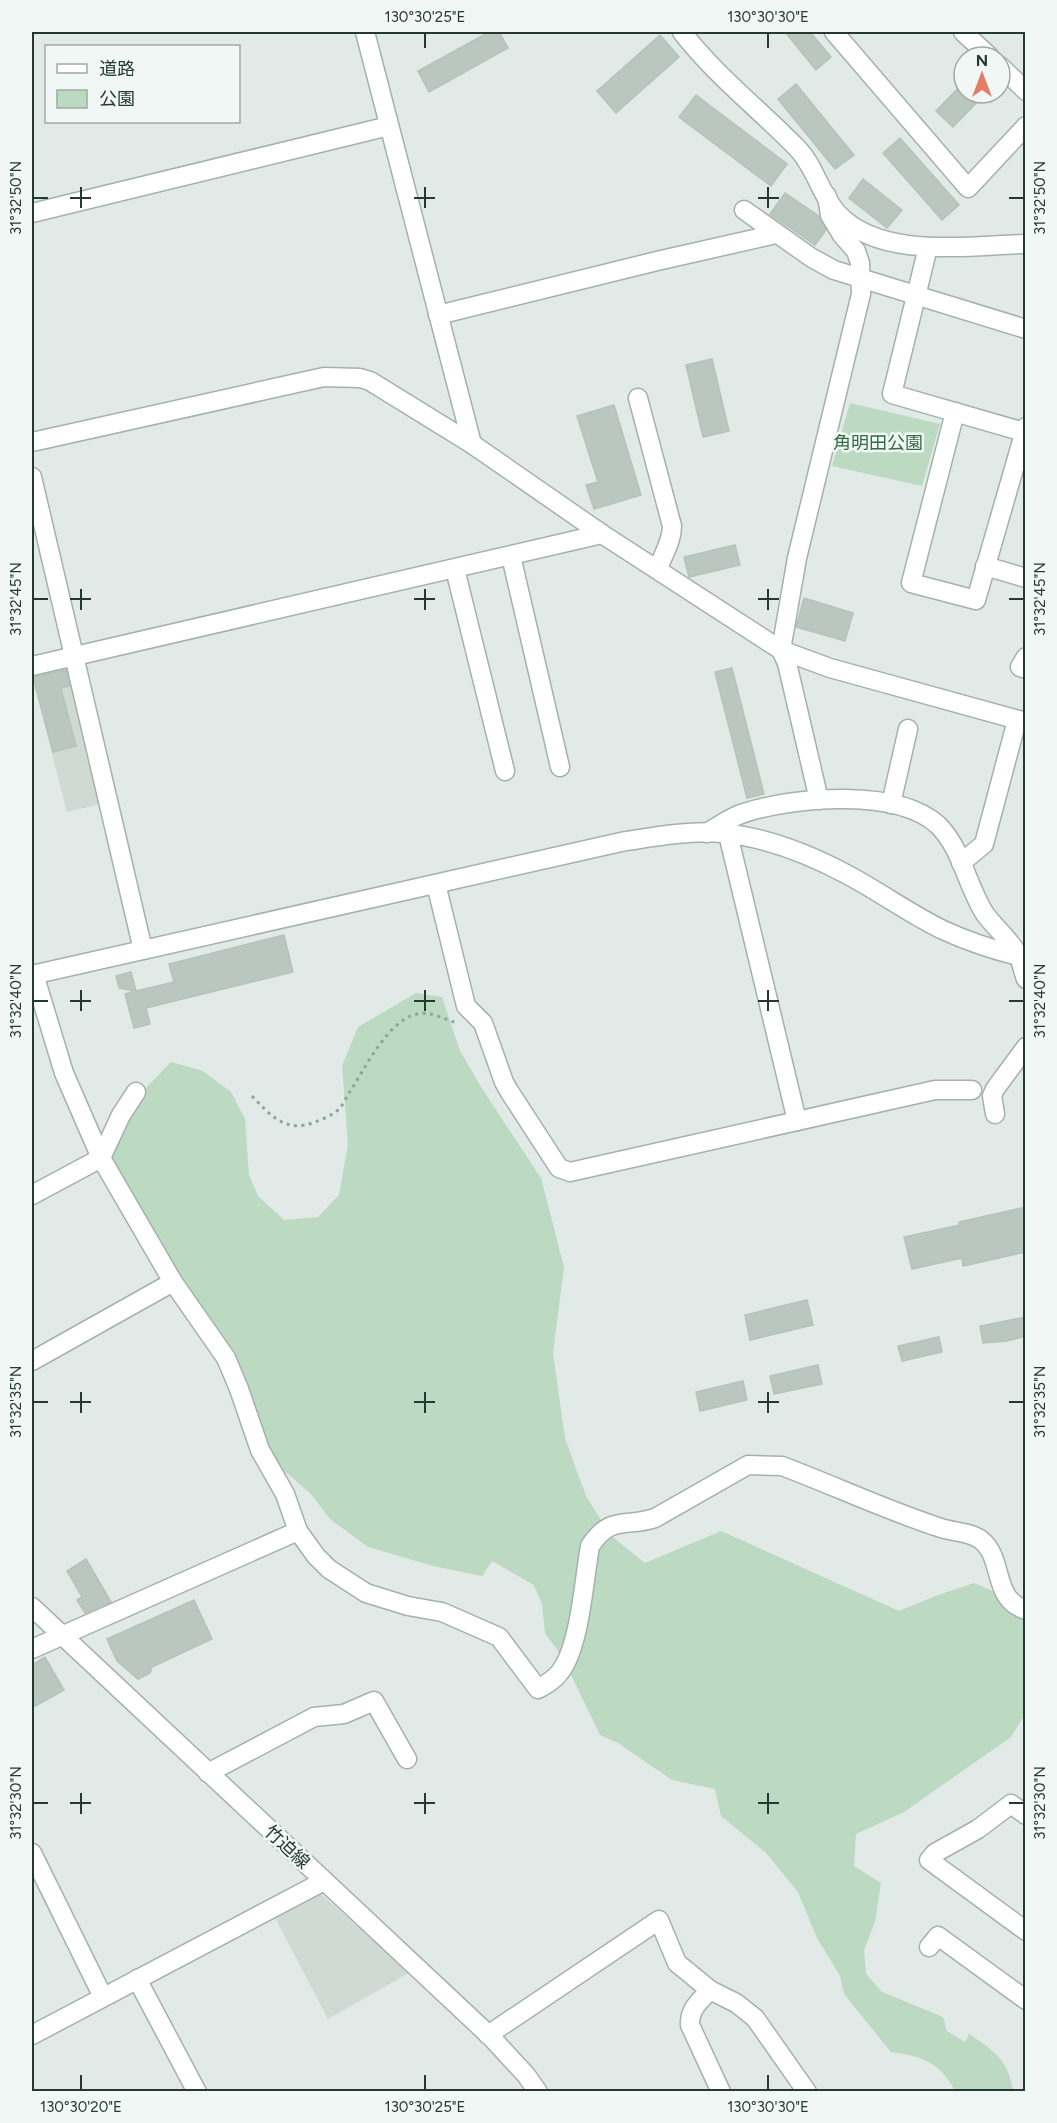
<svg xmlns="http://www.w3.org/2000/svg" width="1057" height="2123" font-family="Figtree,'Noto Sans JP',sans-serif">
	<style>
		.built { fill: #d0dad4 }
		.green { fill: #bcd9c2 }
		.building { fill: #bac7c1; stroke: #b4c3bc; stroke-width: 1.5 }
		.lines { fill: none; stroke-linecap: round; stroke-linejoin: round }
		.minor-casing { stroke: #a4b1ac; stroke-width: 21 }
		.path { stroke: #85aa9c; stroke-width: 3; stroke-dasharray: 3 4.5; stroke-linecap: butt }
		.minor { stroke: #fff; stroke-width: 18 }
		.ticks { fill: none; stroke: #233932; stroke-width: 2 }
		.labels { text-anchor: middle; stroke-width: 5; stroke-linejoin: round; paint-order: stroke }
		.park-label { font-size: 18px; fill: #326b44; stroke: #f1f7f4 }
		.street-label { font-size: 18px; fill: #233932; stroke: #f1f7f4 }
		.neatline { fill: none; stroke: #233932; stroke-width: 2 }
		.ticks-label { font-size: 15px; text-anchor: middle; fill: #233932 }
	</style>
	<rect width="100%" height="100%" fill="#e1eae6"/>
	<g class="built">
		<polygon points="70,667 105,803 67,812 32,676"/>
		<polygon points="319,1892 409,1973 328,2019 273,1914"/>
	</g>
	<g class="green">
		<polygon points="850,403 940,424 922,486 832,466"/>
		<path d="M416 993 442 997 460 1051 483 1090 541 1178 564 1267 553 1353 565 1438 586 1496 610 1535 645 1563 721 1531 899 1611 938 1595 974 1583 1025 1605V1714L1011 1737 904 1812 856 1834 854 1866 881 1883 875 1922 864 1950 866 1974 882 1992 943 2017 947 2031 965 2042 969 2034C994 2051 1008 2059 1013 2091H955C940 2062 922 2056 891 2052L844 1994 840 1976 817 1938 798 1892 766 1853 721 1816 715 1789 672 1780 618 1743 600 1735 563 1658 545 1633 542 1604 534 1585 492 1561 482 1576 433 1566 368 1547 330 1519 310 1493 287 1473H278L160 1248 113 1172 110 1150 142 1092 171 1062 203 1071 231 1092 245 1119 249 1175 258 1196 284 1220 318 1217 339 1195 348 1144 342 1066 358 1027Z"/>
	</g>
	<g class="building">
		<polygon points="489,32 499,32 508,48 429,92 418,71"/>
		<polygon points="785,32 810,32 831,57 816,70"/>
		<polygon points="660,35 679,57 616,113 597,91"/>
		<polygon points="964,82 964,93 986,93 953,127 936,111"/>
		<polygon points="796,84 854,155 835,169 778,99"/>
		<polygon points="696,95 787,164 771,186 679,117"/>
		<polygon points="900,138 959,205 942,220 883,153"/>
		<polygon points="863,179 902,210 887,228 849,198"/>
		<polygon points="785,193 819,216 826,230 815,245 770,214"/>
		<polygon points="712,359 729,431 703,437 686,365"/>
		<polygon points="614,405 641,495 594,509 586,485 598,482 577,416"/>
		<polygon points="735,545 740,565 689,577 684,557"/>
		<polygon points="804,598 853,613 845,641 796,627"/>
		<polygon points="732,668 764,794 747,798 715,672"/>
		<polygon points="66,670 69,686 61,688 76,746 53,752 33,677"/>
		<polygon points="284,935 293,972 146,1008 150,1024 134,1028 125,994 135,991 119,988 116,976 131,972 136,991 174,982 169,964"/>
		<polygon points="1026,1207 1026,1252 963,1266 962,1258 912,1269 904,1237 960,1225 959,1222"/>
		<polygon points="807,1300 813,1325 750,1340 745,1315"/>
		<polygon points="1026,1317 1026,1336 1007,1341 983,1343 980,1326"/>
		<polygon points="939,1337 942,1352 902,1361 898,1346"/>
		<polygon points="818,1365 822,1384 774,1394 770,1376"/>
		<polygon points="743,1381 747,1400 700,1411 696,1392"/>
		<polygon points="86,1559 111,1602 85,1613 77,1600 82,1597 67,1571"/>
		<polygon points="194,1600 212,1639 152,1667 150,1673 138,1679 117,1661 107,1639"/>
		<polygon points="45,1657 64,1690 32,1708 32,1665"/>
	</g>
	<g class="lines">
		<g class="minor-casing">
			<g id="minor">
				<polyline points="365,32 472,444"/>
				<path d="M682 32C715 75 759 109 797 148 815 166 821 196 838 214 881 260 969 245 1026 244"/>
				<polyline points="834,32 968,188 1026,126"/>
				<polyline points="963,32 990,57"/>
				<polyline points="1000,66 1026,91"/>
				<polyline points="827,196 830,215 842,235 856,251 860,263 861,294 797,558 781,650 830,668 1026,722"/>
				<polyline points="744,210 812,258 834,270 1026,329"/>
				<polyline points="32,213 389,126"/>
				<polyline points="928,247 892,394 1024,432"/>
				<polyline points="438,315 657,261 776,234"/>
				<path d="M638 398 672 526C672 542 663 554 658 569"/>
				<polyline points="955,412 911,583 976,600 1026,427"/>
				<polyline points="32,442 324,377 360,378 370,381 472,444 602,534 781,650 787,663 819,800"/>
				<polyline points="32,477 143,950"/>
				<polyline points="511,556 560,767"/>
				<polyline points="985,566 1026,578"/>
				<polyline points="455,569 505,771"/>
				<polyline points="1026,657 1020,667 1026,669"/>
				<polyline points="32,666 602,534"/>
				<polyline points="891,804 908,729"/>
				<path d="M707 833C720 825 732 816 747 812 796 797 897 788 938 825 962 849 967 886 985 914 995 928 1012 941 1019 957 1022 964 1023 972 1026 979"/>
				<polyline points="728,834 797,1121"/>
				<polyline points="961,863 984,844 1017,720"/>
				<polyline points="436,884 466,1006 483,1023 504,1082 509,1091 559,1168 570,1172 935,1090 972,1090"/>
				<path d="M34 974 64 1073 101 1158 173 1282 226 1358 239 1389 260 1450 285 1494 298 1531 316 1556 329 1569 366 1593 408 1606 442 1612 499 1637 538 1689C547 1684 554 1680 560 1672 580 1647 584 1579 590 1546 611 1514 626 1528 655 1518L748 1465 782 1466C835 1486 888 1511 941 1528 953 1532 971 1532 981 1540 1005 1559 991 1599 1026 1610"/>
				<path d="M32 975 621 842C652 837 690 830 722 833 765 837 809 854 848 875 880 892 910 914 943 930 969 942 997 951 1026 958"/>
				<polyline points="995,1114 992,1096 995,1089 1026,1047"/>
				<polyline points="32,1195 101,1158 121,1115 136,1092"/>
				<polyline points="32,1361 173,1282"/>
				<polyline points="32,1607 490,2036 526,2075 538,2092"/>
				<polyline points="32,1649 298,1531"/>
				<polyline points="208,1773 314,1717 344,1714 374,1701 407,1759"/>
				<polyline points="1026,1815 1011,1804 978,1829 935,1853 929,1860 1026,1931"/>
				<polyline points="32,1853 103,1997"/>
				<polyline points="929,1947 938,1936 1026,2000"/>
				<polyline points="137,1979 197,2092"/>
				<path d="M710 1990C700 2001 689 2009 690 2025L721 2092"/>
				<polyline points="32,2035 324,1881"/>
				<polyline points="488,2035 659,1920 677,1963 710,1990 736,2003 755,2018 807,2092"/>
			</g>
		</g>
		<path class="path" d="M252 1096C270 1115 286 1134 315 1122 323 1119 333 1115 339 1109 343 1105 346 1098 349 1093 365 1069 387 1021 417 1014 430 1011 444 1019 457 1023"/>
		<use href="#minor" class="minor"/>
	</g>
	<path class="ticks" d="M425 33V48M768 33V48M81 187V208M425 187V208M768 187V208M33 198H48M70 198H91M414 198H435M758 198H779M1009 198H1024M81 589V610M425 589V610M768 589V610M33 599H48M70 599H91M414 599H435M758 599H779M1009 599H1024M81 990V1011M425 990V1011M768 990V1011M33 1001H48M70 1001H91M414 1001H435M758 1001H779M1009 1001H1024M81 1392V1413M425 1392V1413M768 1392V1413M33 1402H48M70 1402H91M414 1402H435M758 1402H779M1009 1402H1024M81 1793V1814M425 1793V1814M768 1793V1814M33 1803H48M70 1803H91M414 1803H435M758 1803H779M1009 1803H1024M81 2075V2090M425 2075V2090M768 2075V2090"/>
	<g class="labels">
		<g class="park-label">
			<text x="878" y="449">角明田公園</text>
		</g>
		<g class="street-label">
			<text transform="translate(287 1847) rotate(43)" y="6">竹迫線</text>
		</g>
	</g>
	<rect width="1057" height="2123" fill="none" stroke="#f1f7f4" stroke-width="66"/>
	<rect x="45" y="45" width="195" height="78" fill="#f1f7f4" stroke="#9faba6" stroke-width="1.5"/>
	<rect x="57" y="64" width="30" height="9" fill="#ffffff" stroke="#9faba6" stroke-width="1.5"/>
	<text x="99" y="75" font-size="18" fill="#233932">道路</text>
	<rect x="57" y="90" width="30" height="18" fill="#bcd9c2" stroke="#9faba6" stroke-width="1.5"/>
	<text x="99" y="105" font-size="18" fill="#233932">公園</text>
	<g transform="translate(982 75)"><circle r="28" fill="#f1f7f4" stroke="#9faba6" stroke-width="1.5"/>
	<path d="M0-4.5L10 22L0 15L-10 22Z" fill="#e37d66"/>
	<text y="-9" font-size="16" font-weight="bold" text-anchor="middle" fill="#233932">N</text>
	</g>
	<rect x="33" y="33" width="991" height="2057" class="neatline"/>
	<g class="ticks-label">
		<text x="425" y="22">130°30'25"E</text>
		<text x="768" y="22">130°30'30"E</text>
		<text transform="translate(16 198) rotate(-90)" y="5">31°32'50"N</text>
		<text transform="translate(1040 198) rotate(-90)" y="5">31°32'50"N</text>
		<text transform="translate(16 599) rotate(-90)" y="5">31°32'45"N</text>
		<text transform="translate(1040 599) rotate(-90)" y="5">31°32'45"N</text>
		<text transform="translate(16 1001) rotate(-90)" y="5">31°32'40"N</text>
		<text transform="translate(1040 1001) rotate(-90)" y="5">31°32'40"N</text>
		<text transform="translate(16 1402) rotate(-90)" y="5">31°32'35"N</text>
		<text transform="translate(1040 1402) rotate(-90)" y="5">31°32'35"N</text>
		<text transform="translate(16 1803) rotate(-90)" y="5">31°32'30"N</text>
		<text transform="translate(1040 1803) rotate(-90)" y="5">31°32'30"N</text>
		<text x="81" y="2112">130°30'20"E</text>
		<text x="425" y="2112">130°30'25"E</text>
		<text x="768" y="2112">130°30'30"E</text>
	</g>
</svg>
